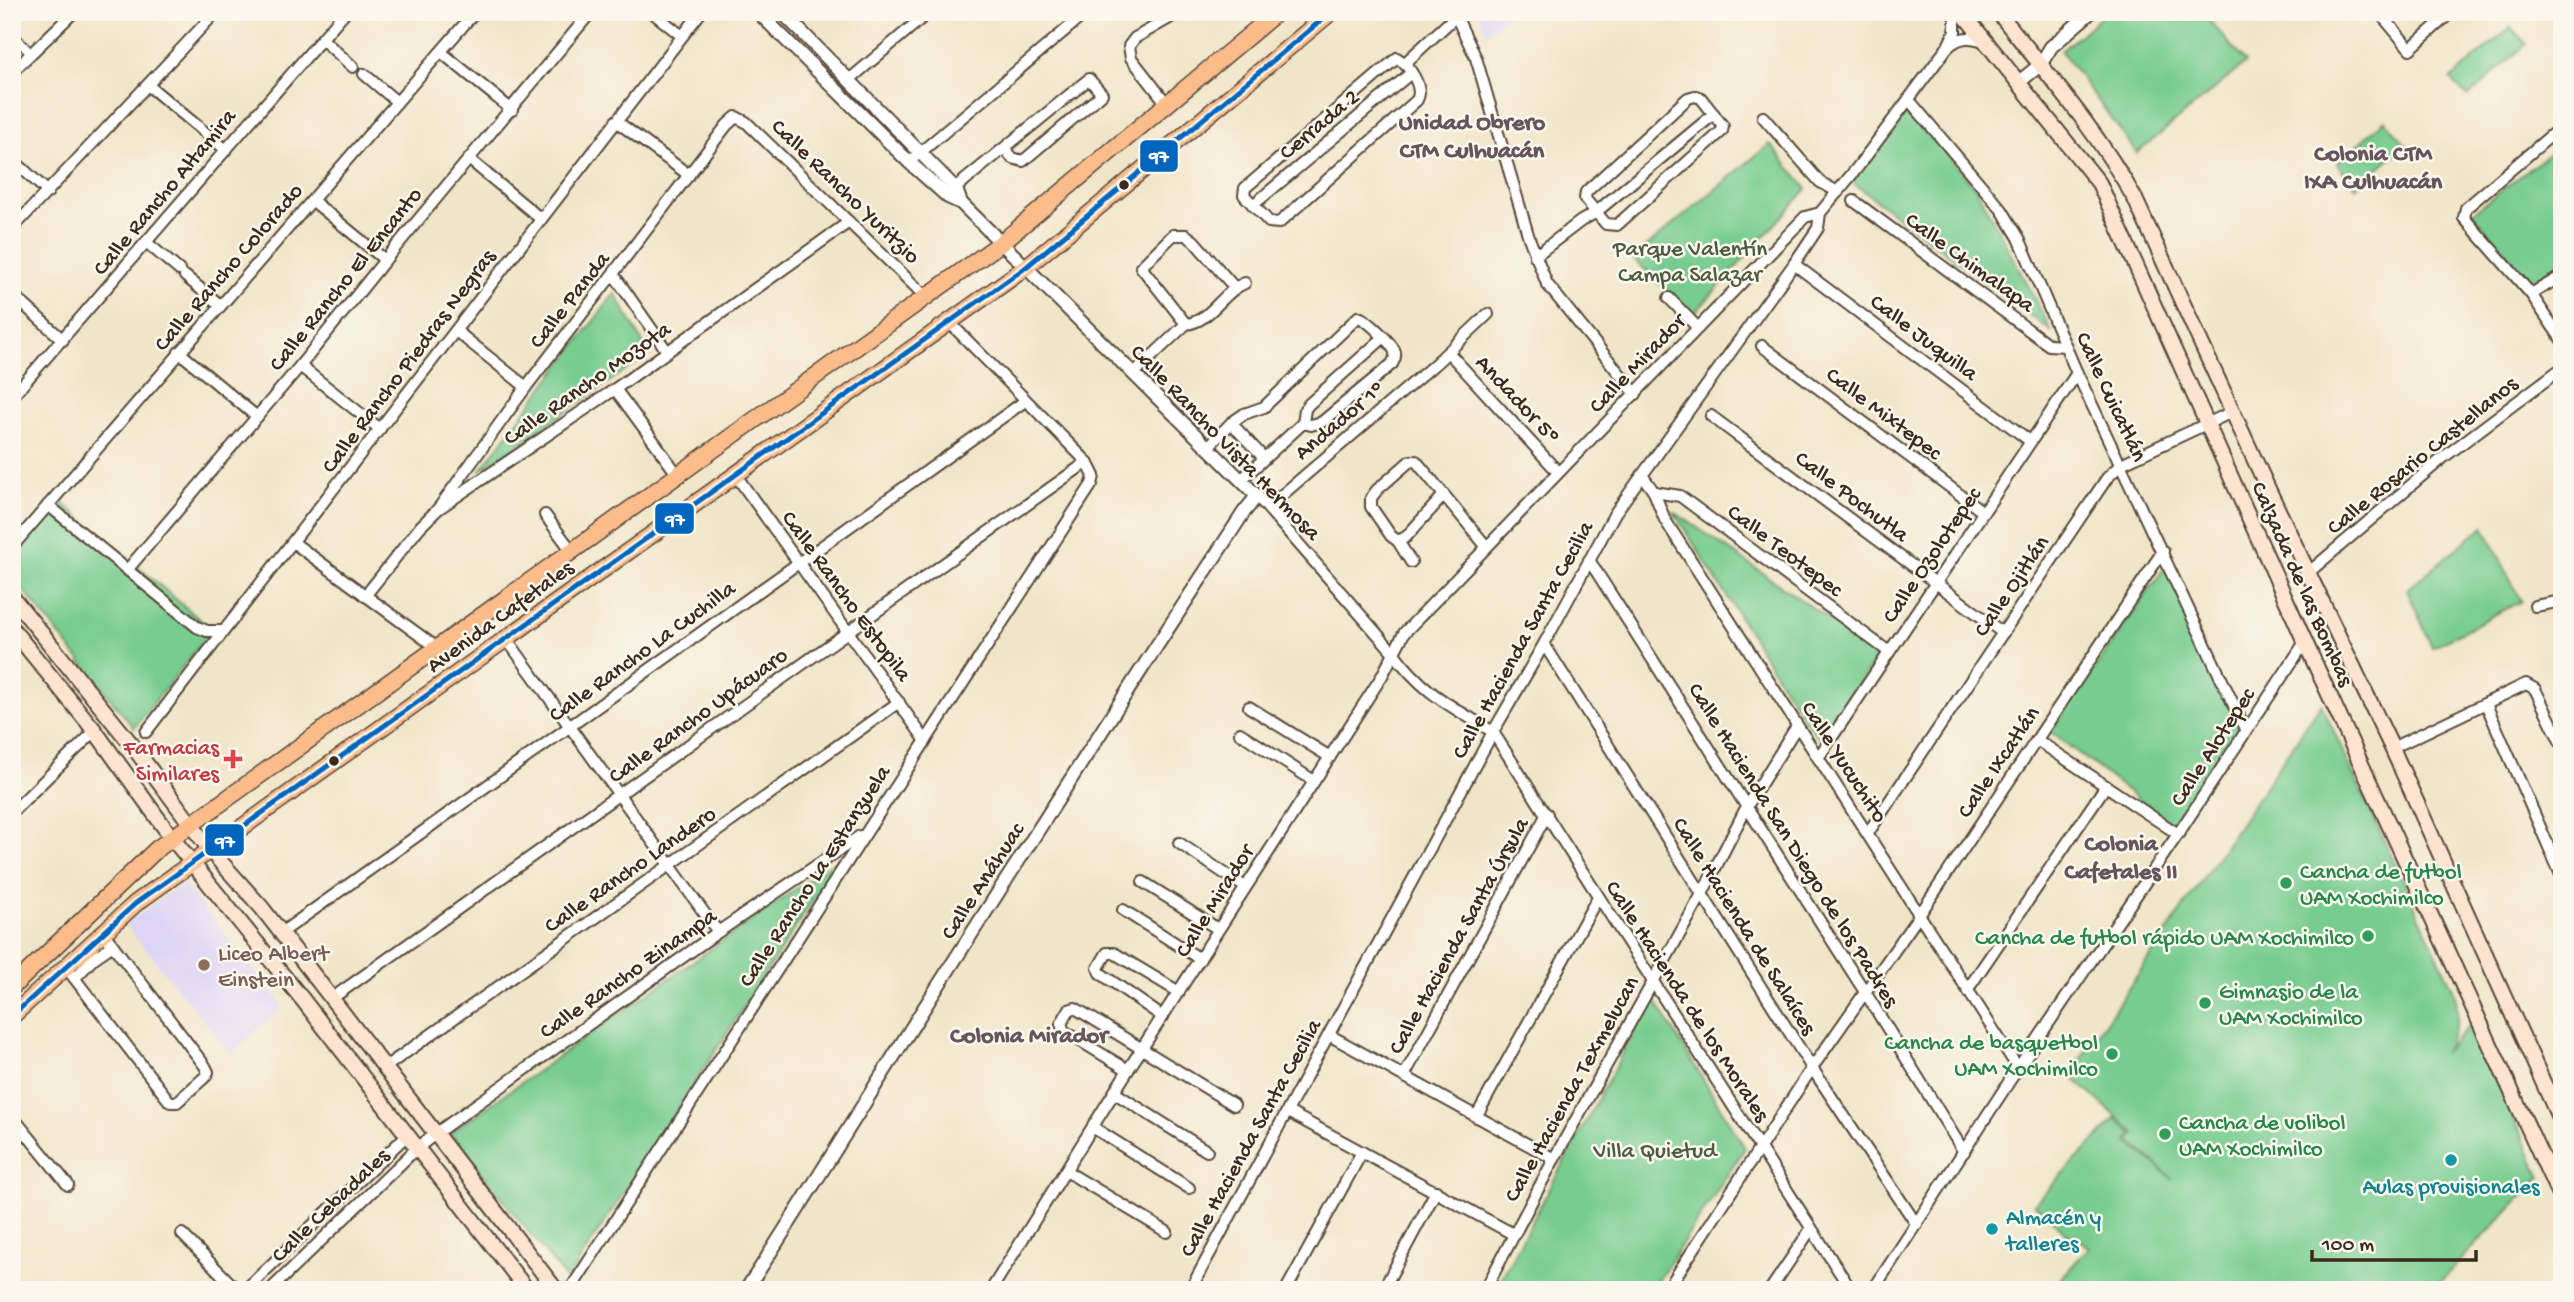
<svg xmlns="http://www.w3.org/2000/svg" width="2574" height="1302" font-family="'Gochi Hand',sans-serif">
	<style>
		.built { fill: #dcd5f6 }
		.green { fill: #77cc8f; stroke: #597b56; stroke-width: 2 }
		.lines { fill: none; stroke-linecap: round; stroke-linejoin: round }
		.pedestrian-casing { stroke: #564638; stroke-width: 11 }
		.minor-casing { stroke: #564638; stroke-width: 14 }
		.tertiary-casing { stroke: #564638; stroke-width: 16 }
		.secondary-casing { stroke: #564638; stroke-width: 18 }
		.primary-casing { stroke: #564638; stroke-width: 19 }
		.pedestrian { stroke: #fff; stroke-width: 8 }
		.minor { stroke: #fff; stroke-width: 10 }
		.tertiary { stroke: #fff; stroke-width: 12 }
		.secondary { stroke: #fde4d1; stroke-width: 14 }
		.primary { stroke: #fabc8b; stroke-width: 16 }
		.bus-1-casing { stroke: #fbf7ec; stroke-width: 10 }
		.bus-1 { stroke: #0065bd; stroke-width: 5 }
		.bus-dot { fill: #3b2a1e; stroke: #fbf7ec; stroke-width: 2.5 }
		.health-dot { fill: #e0444e; stroke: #fbf7ec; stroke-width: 2.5 }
		.leisure-dot { fill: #2e9e5b; stroke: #fbf7ec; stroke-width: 2.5 }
		.education-dot { fill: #8d6e63; stroke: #fbf7ec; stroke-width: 2.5 }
		.culture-dot { fill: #0f9aa8; stroke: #fbf7ec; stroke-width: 2.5 }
		.labels { text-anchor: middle; stroke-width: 5; stroke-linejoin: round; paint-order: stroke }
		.street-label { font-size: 23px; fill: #3b2a1e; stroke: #fbf7ec }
		.park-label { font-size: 23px; fill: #4d5b40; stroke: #fbf7ec }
		.health-label { font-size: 23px; fill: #be3a42; stroke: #fbf7ec; text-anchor: end }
		.leisure-label { font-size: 23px; fill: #27864d; stroke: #fbf7ec; text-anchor: start }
		.education-label { font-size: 23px; fill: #785e54; stroke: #fbf7ec; text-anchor: start }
		.culture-label { font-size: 23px; fill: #0d838f; stroke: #fbf7ec }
		.neighbourhood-label { font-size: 24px; font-weight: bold; fill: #65565d; stroke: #fbf7ec }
		.line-badge { stroke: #fbf7ec; stroke-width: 2.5 }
		.badge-label { font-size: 19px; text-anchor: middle; font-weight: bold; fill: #fff }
	</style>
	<rect width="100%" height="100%" fill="#fbf7ec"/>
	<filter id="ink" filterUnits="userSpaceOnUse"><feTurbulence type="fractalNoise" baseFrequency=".0143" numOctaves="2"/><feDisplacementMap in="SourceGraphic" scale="14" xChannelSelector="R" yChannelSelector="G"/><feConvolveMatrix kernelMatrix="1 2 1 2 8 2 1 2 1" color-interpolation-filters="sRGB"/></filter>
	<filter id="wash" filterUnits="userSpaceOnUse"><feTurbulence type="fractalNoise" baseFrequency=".00686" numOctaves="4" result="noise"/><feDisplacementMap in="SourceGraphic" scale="28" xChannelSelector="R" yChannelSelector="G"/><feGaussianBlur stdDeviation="1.57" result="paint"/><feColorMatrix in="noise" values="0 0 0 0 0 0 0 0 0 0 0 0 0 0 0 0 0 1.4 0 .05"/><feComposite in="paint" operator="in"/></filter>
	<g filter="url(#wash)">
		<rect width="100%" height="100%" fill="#f0e5c8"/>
		<g class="built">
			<polygon points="1479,12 1512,12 1486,34"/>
			<polygon points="183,883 283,1006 231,1054 125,924"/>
		</g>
		<g class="green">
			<polygon points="2107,12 2202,12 2246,63 2137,153 2061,51"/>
			<polygon points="2511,27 2526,44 2468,97 2451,79"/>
			<polygon points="1909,110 1976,188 2052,332 1852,182"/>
			<polygon points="2385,120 2406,145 2356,187 2337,163"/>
			<polygon points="1770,144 1807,189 1692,316 1633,258"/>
			<polygon points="2562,144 2562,263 2532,284 2472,213"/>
			<polygon points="615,293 649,354 480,471"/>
			<polygon points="59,500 212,630 134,728 12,576 12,552"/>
			<polygon points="1673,511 1879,654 1821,740 1805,721"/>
			<polygon points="2484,526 2521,601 2432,647 2407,589"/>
			<polygon points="2165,567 2240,728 2176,828 2051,732"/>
			<path d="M2321 704 2453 989C2461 1012 2457 1032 2443 1053L2470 1025 2541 1177 2432 1290H2050L2089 1248 2075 1235 2072 1238 2034 1204 2116 1119 2133 1134 2127 1142 2173 1179 2130 1141 2135 1133 2070 1075Z"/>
			<polygon points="841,857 567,1280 450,1133"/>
			<polygon points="1653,997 1745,1148 1652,1290 1495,1290"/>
		</g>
	</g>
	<g filter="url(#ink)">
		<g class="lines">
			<g class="pedestrian-casing">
				<polyline id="pedestrian" points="12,33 31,54"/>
			</g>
			<g class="minor-casing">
				<g id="minor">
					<polyline points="652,12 682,36"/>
					<polyline points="1454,12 1476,58 1529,238 1547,284 1636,394"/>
					<polyline points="2379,12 2410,49 2449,14 2448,12"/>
					<polyline points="322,39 353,67"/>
					<path d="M1949 46C1960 36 1972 36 1986 42"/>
					<polyline points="441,52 512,110"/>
					<path d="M1397 58C1409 65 1424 87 1417 100L1279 223 1269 222 1244 195 1245 188Z"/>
					<polyline points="1405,63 1456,16"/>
					<polyline points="12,72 74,12"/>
					<polyline points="364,74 397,102"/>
					<polyline points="849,80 929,12"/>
					<polyline points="149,86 225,149"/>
					<polygon points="1695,96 1701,98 1723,126 1722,131 1617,225 1606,224 1585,199 1586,192 1688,98"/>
					<polyline points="1909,100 2002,210 2019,238 2077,373 2246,731"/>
					<polyline points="1167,104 1131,58 1129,46 1135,38 1180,12"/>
					<polyline points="1763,117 1820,182 1838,192"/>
					<polyline points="616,121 689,175"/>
					<polyline points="2562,126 2466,208 2464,218 2531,294 2562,340"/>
					<polyline points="12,159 48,192"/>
					<polyline points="470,160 541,219"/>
					<polyline points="909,162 1087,12"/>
					<polyline points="951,193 965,180 1089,79 1102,94 1023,161 1012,158 1005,148"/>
					<polyline points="313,201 385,260"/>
					<polyline points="1854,201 2049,345 2066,346"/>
					<polyline points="1253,205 1411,73"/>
					<polyline points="12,229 216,12"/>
					<polyline points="146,242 179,270"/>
					<polyline points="1535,256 1581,221 1595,213 1714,114"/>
					<polyline points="1794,264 2030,441"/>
					<polyline points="614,275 667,351"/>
					<polyline points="185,276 220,305"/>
					<polyline points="12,294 63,340"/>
					<polyline points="2531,294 2562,276"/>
					<polyline points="1669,298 1698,328"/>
					<polyline points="1186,324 1141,267 1173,235 1186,235 1194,241 1234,287"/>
					<polyline points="456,331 526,387"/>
					<polyline points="1762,346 1983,512"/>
					<polyline points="179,352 257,417"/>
					<polyline points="1448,352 1558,472"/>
					<polyline points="300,366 380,429"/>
					<path d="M1133 374 1186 324C1210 322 1223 291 1245 283"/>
					<polyline points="615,389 658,447"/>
					<polyline points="12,397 345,12"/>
					<polyline points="1711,416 2003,633"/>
					<polyline points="1303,423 1305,409 1309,404 1383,338"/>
					<polyline points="1208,447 1231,423"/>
					<polyline points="661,452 678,475"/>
					<polyline points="735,474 926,741"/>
					<polyline points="1642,475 1654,492 1665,520 2018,1068"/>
					<path d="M1241 480 1303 423 1311 425 1322 422 1392 364C1394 360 1396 358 1395 353 1394 345 1366 318 1358 317L1264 407 1244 414 1231 423 1263 457"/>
					<polyline points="1654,492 1680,496 1889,652"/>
					<polyline points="1444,495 1406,537 1398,541 1391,536 1371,507 1371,498 1377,490 1410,461 1416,461 1486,546"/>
					<path d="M1257 496 1393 652C1425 695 1450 705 1493 732L1851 1290"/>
					<polyline points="48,505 197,627 207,631 223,631"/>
					<polyline points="1268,507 1435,364 1488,314"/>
					<polyline points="438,509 526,387 727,125 736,117 746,122 926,297"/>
					<polyline points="545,515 572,551"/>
					<polyline points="1398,541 1411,562"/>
					<polyline points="294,543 437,648"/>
					<polyline points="12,547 475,12"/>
					<polyline points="1589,560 1865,992 1964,1152"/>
					<polyline points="128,569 300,366 385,260 591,12"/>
					<polyline points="2308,573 2444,457 2562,368"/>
					<polyline points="365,596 420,527 438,509 615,389 849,222"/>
					<polyline points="2535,606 2562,601"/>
					<polyline points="506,638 718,932"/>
					<polyline points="1544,644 1812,1068 1917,1225"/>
					<polyline points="2486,704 2562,877"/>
					<polyline points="1249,707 1330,757"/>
					<polyline points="146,732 701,12"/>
					<polyline points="1240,733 1314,781"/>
					<polyline points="2037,740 2178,834"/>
					<polyline points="2392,748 2526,684 2535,689 2562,745"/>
					<polyline points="1818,758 2077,373"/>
					<polyline points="12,812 95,731"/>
					<polyline points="1868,833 2107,478 2121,464 2232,412"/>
					<polyline points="1179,843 1245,887"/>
					<polyline points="1143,882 1218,929"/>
					<polyline points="1123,910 1200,959"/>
					<polyline points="281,933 1025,401"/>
					<polyline points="65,966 170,1102 177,1102 206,1076 208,1072 205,1066 102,931"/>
					<polyline points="75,978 94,958 113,945"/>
					<polyline points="1968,989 2105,787"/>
					<polyline points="331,999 1087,462"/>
					<polyline points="1163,1017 1100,973 1098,968 1107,953 1114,953 1179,992"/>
					<polyline points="1329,1035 1554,1159"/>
					<polyline points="384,1068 899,702"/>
					<polyline points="1128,1070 1064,1031 1061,1024 1069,1010 1075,1008 1234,1105"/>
					<polyline points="1404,1076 1547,814"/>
					<polyline points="1115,1093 1207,1151"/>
					<polyline points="1288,1112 1513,1234"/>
					<polyline points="12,1116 68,1185"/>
					<polyline points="1476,1117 1598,897"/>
					<polyline points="1094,1128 1189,1188"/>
					<polyline points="1066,1171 1167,1232"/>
					<polyline points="182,1234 237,1290"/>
					<polyline points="245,1290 406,1136"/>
					<polyline points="270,1290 416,1149 435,1134 718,932 860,836"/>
					<polyline points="570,1290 1092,484 1094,476 1087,462 949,322"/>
					<polyline points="991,1290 1128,1070 1382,676 1404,633 1805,217 1820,213"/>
					<polyline points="1190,1290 1493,732 1544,644 1615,513 1794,264 1818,228 1820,213 1857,168 1947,48 1955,32 1955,12"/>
					<polyline points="1286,1290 1362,1152"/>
					<polyline points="1383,1290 1436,1191"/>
					<polyline points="1485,1290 1554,1159 1702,894 1747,806 1797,726"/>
					<polyline points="1667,1290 1812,1068 1920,914 2163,551"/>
					<polyline points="1770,1290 1811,1229"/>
					<polyline points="1873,1290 2018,1068 2178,834 2305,642"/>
				</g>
			</g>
			<g class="tertiary-casing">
				<g id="tertiary">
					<polyline points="782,12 956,189 961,203"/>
					<polyline points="2019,82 2040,65 2051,47 2091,12"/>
					<path d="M746 1290C818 1180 885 1068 956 958 1051 809 1147 660 1244 512L1257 496 961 203 948 197 909 162 758 12"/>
				</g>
			</g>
			<g class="secondary-casing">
				<g id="secondary">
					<polyline points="1962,12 2099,183 2305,642 2562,1201"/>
					<path d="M1998 12C2046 72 2098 132 2135 199L2269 491 2392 748 2562 1124"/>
					<polyline points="12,597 132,745 210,850 262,908 556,1290"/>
					<polyline points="12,629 95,731 172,838 303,1000 527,1290"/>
				</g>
			</g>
			<g class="primary-casing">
				<g id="primary">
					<polyline points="12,987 157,849 1001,243 1277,12"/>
					<polyline points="12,1016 136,903 1025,268 1331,12"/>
				</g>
			</g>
			<use href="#pedestrian" class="pedestrian"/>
			<use href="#minor" class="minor"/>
			<use href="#tertiary" class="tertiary"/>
			<use href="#secondary" class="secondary"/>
			<use href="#primary" class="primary"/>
			<g class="bus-1-casing">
				<polyline id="bus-1" points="12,1016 136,903 1025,268 1331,12"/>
			</g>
			<use href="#bus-1" class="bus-1"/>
		</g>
	</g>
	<g class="bus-dot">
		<circle cx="1124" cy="185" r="6"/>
		<circle cx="334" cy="761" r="6"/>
	</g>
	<path class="health-dot" d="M229.5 748.5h7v7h7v7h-7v7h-7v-7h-7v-7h7z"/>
	<g class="leisure-dot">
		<circle cx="2286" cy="883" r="7"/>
		<circle cx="2368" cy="936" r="7"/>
		<circle cx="2205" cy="1003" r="7"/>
		<circle cx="2112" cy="1054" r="7"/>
		<circle cx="2165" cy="1134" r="7"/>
	</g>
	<circle class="education-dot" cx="204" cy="965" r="7"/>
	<g class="culture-dot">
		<circle cx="2451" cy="1160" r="7"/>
		<circle cx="1992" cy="1229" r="7"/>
	</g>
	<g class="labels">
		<g class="street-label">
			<text transform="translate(1318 123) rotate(-40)" y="8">Cerrada 2</text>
			<text transform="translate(847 190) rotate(44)" y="8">Calle Rancho Yuritzio</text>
			<text transform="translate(163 191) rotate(-50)" y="8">Calle Rancho Altamira</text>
			<text transform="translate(1971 261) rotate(36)" y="8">Calle Chimalapa</text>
			<text transform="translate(227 266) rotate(-49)" y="8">Calle Rancho Colorado</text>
			<text transform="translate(344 278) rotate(-51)" y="8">Calle Rancho El Encanto</text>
			<text transform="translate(568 299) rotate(-52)" y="8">Calle Panda</text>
			<text transform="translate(1925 336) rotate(37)" y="8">Calle Juquilla</text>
			<text transform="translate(407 360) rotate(-53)" y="8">Calle Rancho Piedras Negras</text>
			<text transform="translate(1636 362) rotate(-46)" y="8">Calle Mirador</text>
			<text transform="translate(586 382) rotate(-35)" y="8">Calle Rancho Mozota</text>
			<text transform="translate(2113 396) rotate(65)" y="8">Calle Cuicatlán</text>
			<text transform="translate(1519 398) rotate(47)" y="8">Andador 5º</text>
			<text transform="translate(1885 412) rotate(37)" y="8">Calle Mixtepec</text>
			<text transform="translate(1338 419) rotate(-40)" y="8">Andador 1º</text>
			<text transform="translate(1227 441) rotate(46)" y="8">Calle Rancho Vista Hermosa</text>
			<text transform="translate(2421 454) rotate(-39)" y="8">Calle Rosario Castellanos</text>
			<text transform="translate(1853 495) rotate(37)" y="8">Calle Pochutla</text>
			<text transform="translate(1786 549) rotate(37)" y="8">Calle Teotepec</text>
			<text transform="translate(1930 554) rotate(-56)" y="8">Calle Ozolotepec</text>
			<text transform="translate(2304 583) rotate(66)" y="8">Calzada de las Bombas</text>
			<text transform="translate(2010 585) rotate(-56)" y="8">Calle Ojitlán</text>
			<text transform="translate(848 595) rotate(54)" y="8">Calle Rancho Estopila</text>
			<text transform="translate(499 615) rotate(-36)" y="8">Avenida Cafetales</text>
			<text transform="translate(1521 639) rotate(-61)" y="8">Calle Hacienda Santa Cecilia</text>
			<text transform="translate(641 650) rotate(-36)" y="8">Calle Rancho La Cuchilla</text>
			<text transform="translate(697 714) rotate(-36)" y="8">Calle Rancho Upácuaro</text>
			<text transform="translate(2211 746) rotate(-57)" y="8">Calle Alotepec</text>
			<text transform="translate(1846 761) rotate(57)" y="8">Calle Yucuchito</text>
			<text transform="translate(1997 761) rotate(-56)" y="8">Calle Ixcatlán</text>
			<text transform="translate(1795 844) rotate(58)" y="8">Calle Hacienda San Diego de los Padres</text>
			<text transform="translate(629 868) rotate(-35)" y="8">Calle Rancho Landero</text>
			<text transform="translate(813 875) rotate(-57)" y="8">Calle Rancho La Estanzuela</text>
			<text transform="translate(981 880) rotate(-57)" y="8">Calle Anáhuac</text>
			<text transform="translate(1213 900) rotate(-58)" y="8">Calle Mirador</text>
			<text transform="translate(1746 925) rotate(58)" y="8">Calle Hacienda de Salaíces</text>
			<text transform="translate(1457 935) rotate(-61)" y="8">Calle Hacienda Santa Úrsula</text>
			<text transform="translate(627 972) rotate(-35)" y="8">Calle Rancho Zinampa</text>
			<text transform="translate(1689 1000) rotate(57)" y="8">Calle Hacienda de los Morales</text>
			<text transform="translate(1570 1088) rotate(-61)" y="8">Calle Hacienda Texmelucan</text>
			<text transform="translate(1249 1137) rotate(-61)" y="8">Calle Hacienda Santa Cecilia</text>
			<text transform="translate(329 1204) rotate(-44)" y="8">Calle Cebadales</text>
		</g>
		<g class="park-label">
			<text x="1690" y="255">Parque Valentín<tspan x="1690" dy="26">Campa Salazar</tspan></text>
			<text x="1655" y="1157">Villa Quietud</text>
		</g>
		<g class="health-label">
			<text x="219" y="754">Farmacias<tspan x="219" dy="26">Similares</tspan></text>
		</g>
		<g class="leisure-label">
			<text x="2300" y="878">Cancha de futbol<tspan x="2300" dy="26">UAM Xochimilco</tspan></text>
			<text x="2354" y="944" text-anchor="end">Cancha de futbol rápido UAM Xochimilco</text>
			<text x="2219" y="998">Gimnasio de la<tspan x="2219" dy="26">UAM Xochimilco</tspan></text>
			<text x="2098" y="1049" text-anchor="end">Cancha de basquetbol<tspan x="2098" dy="26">UAM Xochimilco</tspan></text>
			<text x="2179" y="1129">Cancha de volibol<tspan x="2179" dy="26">UAM Xochimilco</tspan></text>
		</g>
		<g class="education-label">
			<text x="218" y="960">Liceo Albert<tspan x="218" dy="26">Einstein</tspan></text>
		</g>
		<g class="culture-label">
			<text x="2451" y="1193">Aulas provisionales</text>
			<text x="2006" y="1224" text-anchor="start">Almacén y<tspan x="2006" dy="26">talleres</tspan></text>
		</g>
		<g class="neighbourhood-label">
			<text x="1472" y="129">Unidad Obrero<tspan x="1472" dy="28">CTM Culhuacán</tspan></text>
			<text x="2373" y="160">Colonia CTM<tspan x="2373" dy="28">IXA Culhuacán</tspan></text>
			<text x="2121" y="850">Colonia<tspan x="2121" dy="28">Cafetales II</tspan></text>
			<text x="1029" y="1042">Colonia Mirador</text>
		</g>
	</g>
	<g class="line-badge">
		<rect x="1139" y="139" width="40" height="34" rx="7" fill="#0065bd"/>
		<rect x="654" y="502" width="41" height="33" rx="7" fill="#0065bd"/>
		<rect x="204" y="823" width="41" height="34" rx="7" fill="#0065bd"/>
	</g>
	<g class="badge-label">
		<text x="1159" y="162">97</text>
		<text x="675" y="525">97</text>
		<text x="225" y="847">97</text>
	</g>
	<rect width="2574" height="1302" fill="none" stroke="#fbf7ec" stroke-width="42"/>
	<path d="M2312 1250v10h164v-10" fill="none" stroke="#3b2a1e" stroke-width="3.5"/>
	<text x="2322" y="1250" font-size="21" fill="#3b2a1e" stroke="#fbf7ec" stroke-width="5" paint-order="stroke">100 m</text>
</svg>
